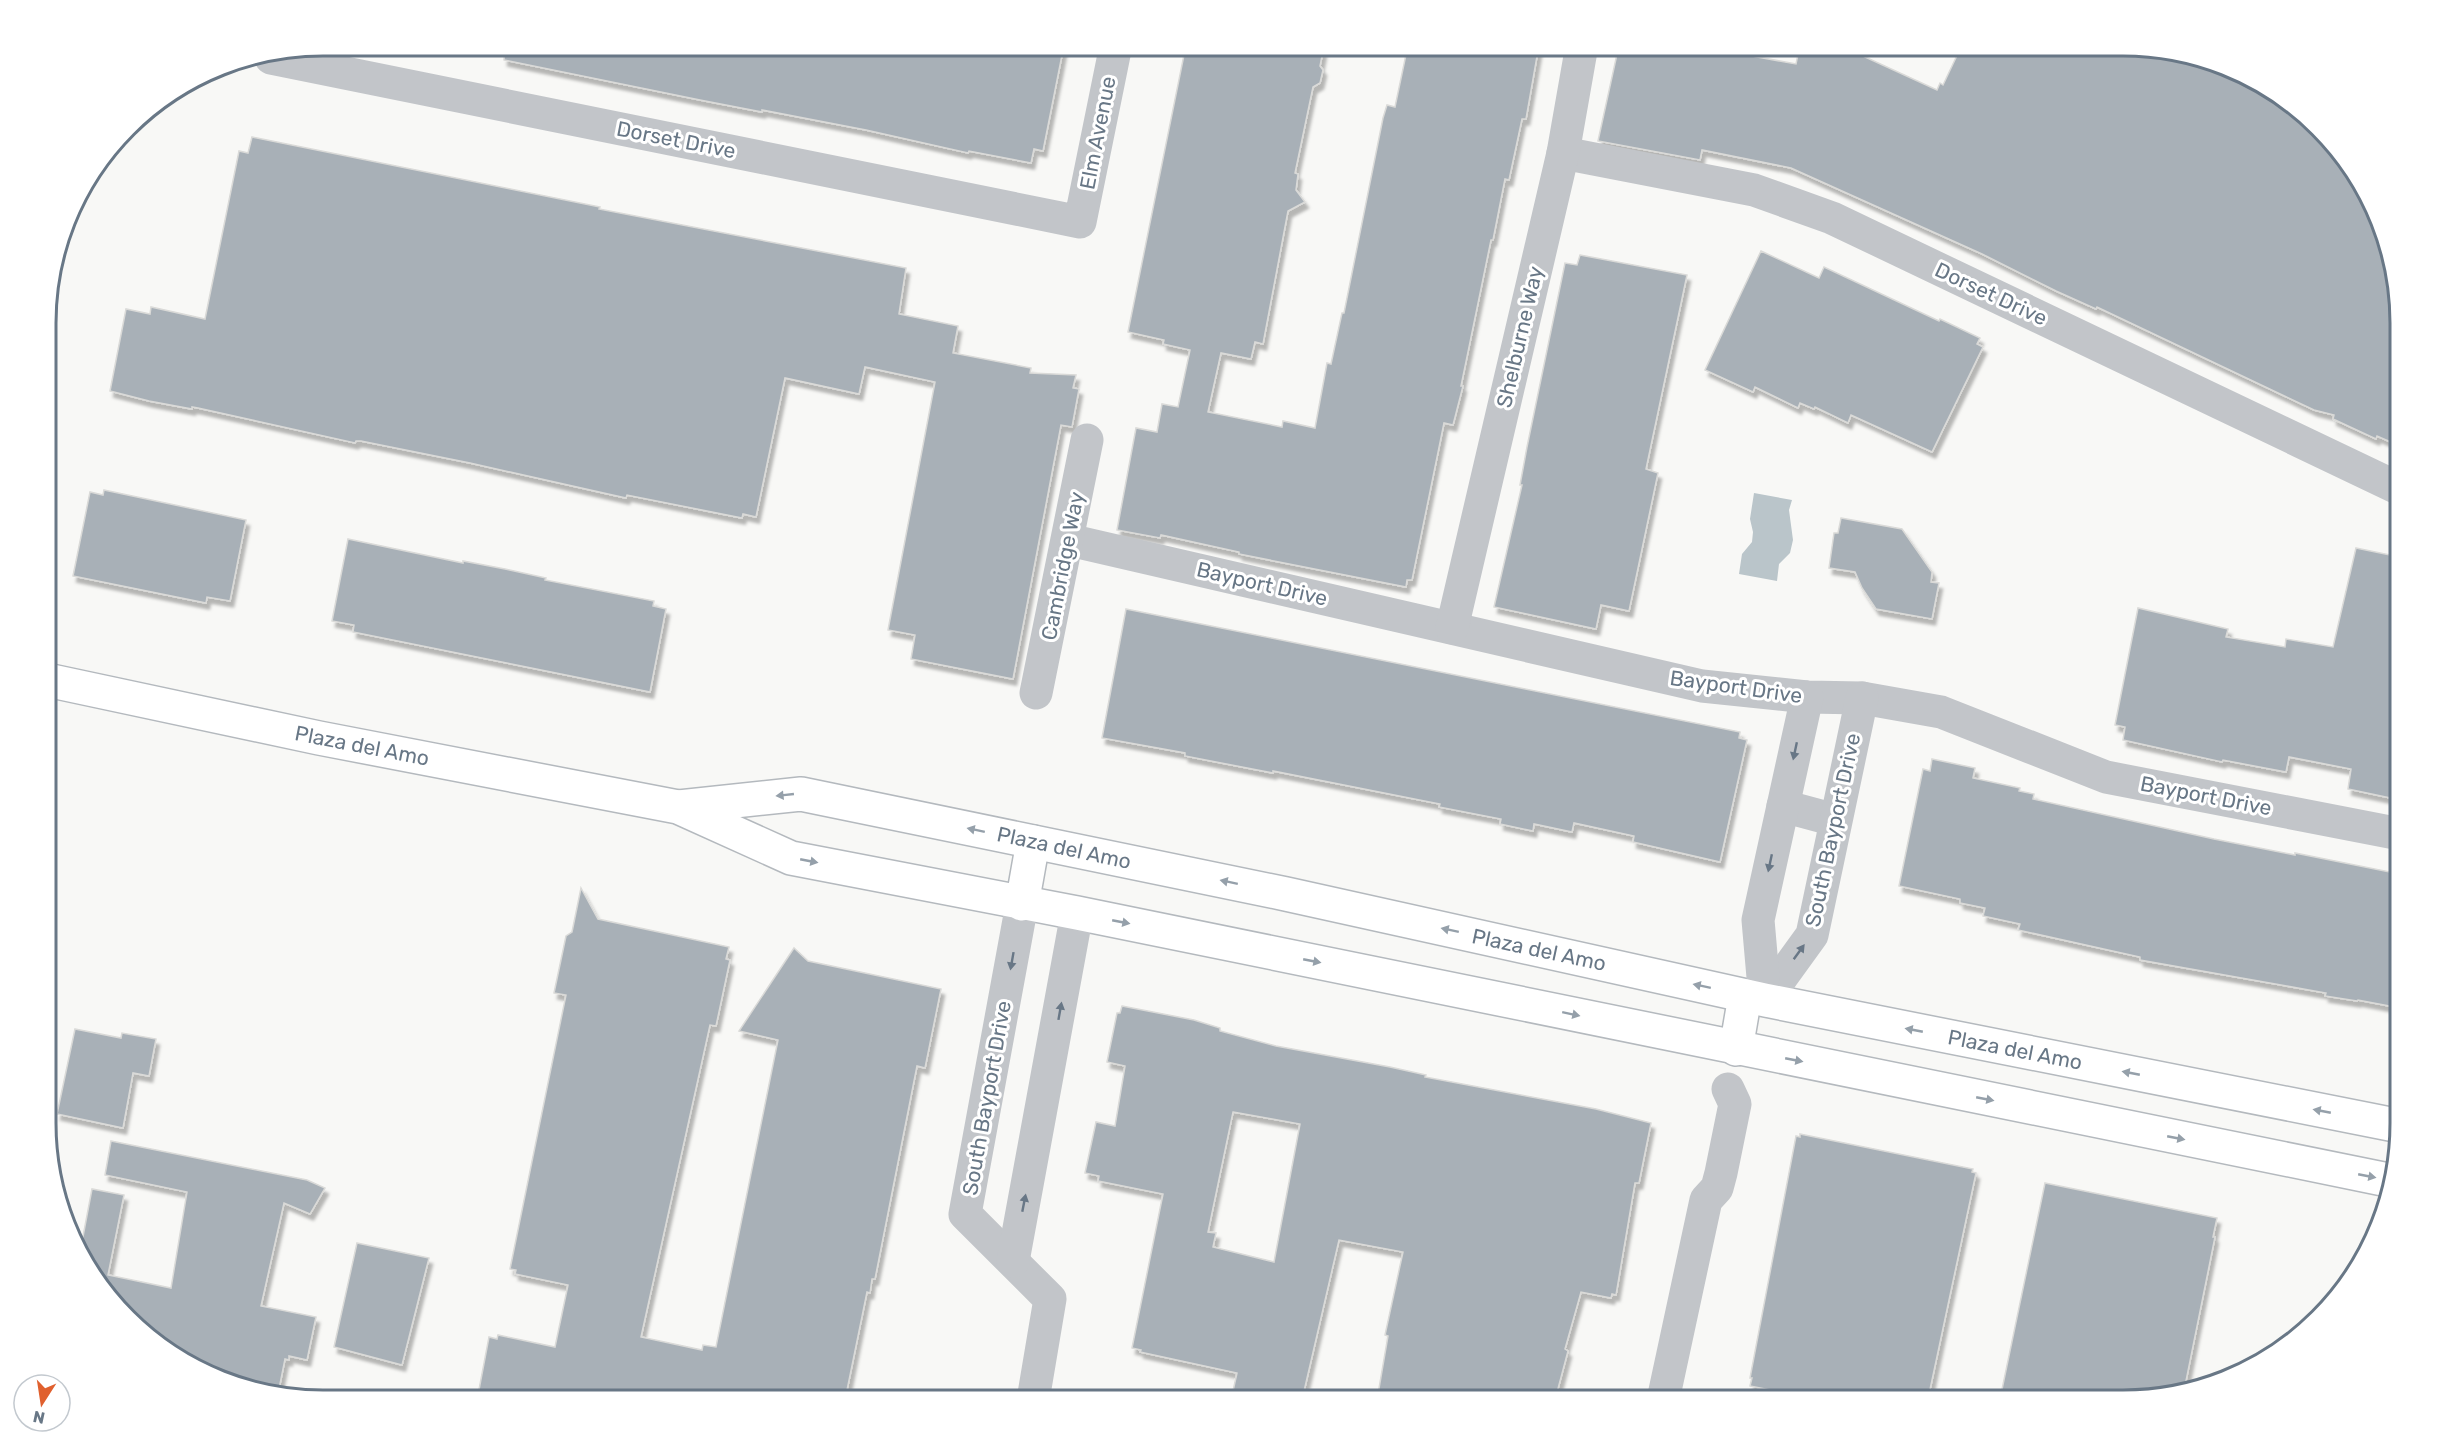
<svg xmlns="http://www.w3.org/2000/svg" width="2446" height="1445" font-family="Rubik,sans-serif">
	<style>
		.water { fill: #bac5ca }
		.building { fill: #a8b0b7; stroke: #dadad8; stroke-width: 1.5; fill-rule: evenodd; filter: url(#shadow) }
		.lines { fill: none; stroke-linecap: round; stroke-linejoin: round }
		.secondary-casing { stroke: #b4b9be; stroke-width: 36 }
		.minor { stroke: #c2c5c9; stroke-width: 33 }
		.secondary { stroke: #fff; stroke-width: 33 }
		.oneway { fill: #687786 }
		.oneway2 { fill: #95a0aa }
		.labels { text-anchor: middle; stroke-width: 6; stroke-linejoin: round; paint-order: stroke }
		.street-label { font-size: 21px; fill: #687786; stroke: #fff }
		.rim { fill: none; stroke: #687786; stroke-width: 3 }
	</style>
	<defs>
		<filter id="shadow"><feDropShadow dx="3.5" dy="6" stdDeviation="1.5" flood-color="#0004"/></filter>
	</defs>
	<rect width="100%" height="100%" fill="#f8f8f6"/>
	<polygon class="water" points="1754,493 1792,500 1789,510 1793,540 1790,553 1779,564 1777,581 1739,574 1742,554 1752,542 1753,532 1750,519"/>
	<g class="building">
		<polygon points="505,45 1064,45 1043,151 1034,149 1031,163 969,151 968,153 866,130 762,110 762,112 700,100 504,60"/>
		<polygon points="1186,45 1295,45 1323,51 1320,66 1323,70 1320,83 1313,87 1295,173 1298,174 1296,190 1305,202 1288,211 1263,344 1255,342 1251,359 1221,353 1208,412 1282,427 1283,421 1315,428 1327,363 1331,364 1342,313 1344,313 1383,118 1387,105 1395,107 1408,45 1539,45 1526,119 1522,119 1509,180 1505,179 1493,240 1491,240 1461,386 1463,386 1453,425 1444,423 1412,580 1407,580 1406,587 1239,554 1239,552 1161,535 1160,538 1117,530 1136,428 1157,432 1162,404 1178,407 1190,350 1163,344 1164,340 1128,332"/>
		<polygon points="1619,45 1692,45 1796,64 1800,45 1839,45 1937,90 1940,83 1943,85 1962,45 2124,45 2196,55 2263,82 2354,169 2386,233 2400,304 2400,446 2377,436 2376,439 2333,419 2334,415 2314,410 2097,307 2096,309 2056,291 1982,254 1791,168 1702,150 1700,160 1598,141"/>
		<polygon points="252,137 600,207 599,209 906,268 899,314 958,326 953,353 1031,368 1030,373 1076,375 1073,388 1079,389 1072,427 1061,425 1013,679 911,659 915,635 888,630 935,382 865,367 859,394 785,378 756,517 743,514 742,518 627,495 626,498 470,463 361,441 356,441 355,443 198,408 192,407 192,409 149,401 110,391 126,309 150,314 151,307 205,319 239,151 248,153"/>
		<polygon points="1761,251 1819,278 1824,267 1939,321 1940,319 1980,338 1977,344 1983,347 1932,452 1851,415 1848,423 1815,407 1814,409 1800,403 1798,408 1755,387 1753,392 1705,370"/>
		<polygon points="1580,255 1687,275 1646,469 1658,473 1629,611 1601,605 1596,629 1494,607 1522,485 1520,485 1527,447 1565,263 1577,265"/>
		<polygon points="104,490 246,520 230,601 207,597 206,603 73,576 90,492 103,495"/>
		<polygon points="1841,518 1902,529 1932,572 1931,582 1939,583 1932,619 1876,609 1862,588 1855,572 1829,568 1834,533 1838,533"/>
		<polygon points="348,539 463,563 463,561 505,569 546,578 545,580 654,601 653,606 666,609 650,692 353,632 354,625 332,621"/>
		<polygon points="2356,548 2400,557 2400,800 2348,789 2351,769 2289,757 2286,772 2223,760 2222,762 2123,740 2125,727 2115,725 2138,608 2228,629 2226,637 2285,647 2286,639 2333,647"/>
		<polygon points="1126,609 1740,732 1739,738 1747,740 1720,862 1633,842 1634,836 1574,823 1572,832 1534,824 1533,831 1500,824 1501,819 1439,807 1440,804 1273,771 1273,773 1185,756 1185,753 1102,738"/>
		<polygon points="1932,759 1975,768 1973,778 2020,788 2019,791 2034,794 2033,799 2214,839 2295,855 2295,853 2400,874 2400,1008 2358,1000 2357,1001 2325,996 2326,993 2140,960 2140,957 2018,930 2020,924 1983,916 1985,908 1960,903 1960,899 1899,886 1923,769 1930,771"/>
		<polygon points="581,888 598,919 729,947 726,959 730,960 716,1026 710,1025 641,1337 702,1350 703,1345 716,1347 778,1040 739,1031 794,948 808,961 941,989 925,1068 917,1066 875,1279 872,1279 870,1293 867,1292 845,1400 482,1400 483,1396 478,1395 489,1337 497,1339 498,1335 555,1347 568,1285 515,1274 516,1270 510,1269 566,995 554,993 566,936 572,932"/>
		<path d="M1122 1006 1194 1020 1220 1028V1031L1276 1046 1390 1067 1426 1075 1425 1077 1596 1109 1651 1123 1639 1183H1635L1616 1295 1612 1294 1611 1298 1581 1292 1565 1349 1568 1351 1555 1400H1377L1388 1336 1385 1335 1403 1252 1339 1240 1302 1400H1231L1237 1373 1140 1352 1141 1350 1132 1348 1163 1194 1098 1181 1099 1176 1085 1173 1096 1122 1115 1126 1125 1066 1107 1062 1117 1013H1120ZM1233 1112 1300 1124 1274 1262 1213 1247 1216 1233 1208 1232Z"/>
		<polygon points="75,1029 121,1038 122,1033 156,1039 149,1076 133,1073 123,1128 57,1114"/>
		<polygon points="1800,1134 1973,1169 1972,1172 1976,1173 1928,1399 1820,1400 1750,1386 1752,1378 1750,1378 1796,1136 1800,1137"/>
		<polygon points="111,1141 307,1180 325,1188 310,1214 284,1203 261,1306 316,1317 307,1360 289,1356 289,1360 285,1359 278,1394 250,1390 183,1363 92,1276 81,1247 92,1189 124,1195 108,1275 171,1288 187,1192 105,1175"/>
		<polygon points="2045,1183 2217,1218 2213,1237 2215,1237 2185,1386 2141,1399 2000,1399"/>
		<polygon points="357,1243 429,1258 402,1365 334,1347"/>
	</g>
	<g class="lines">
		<g class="secondary-casing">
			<g id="secondary">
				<polyline points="47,680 319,738 678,807 791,858 1077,913 2388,1180"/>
				<polyline points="679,807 801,794 1286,894 1765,1000 2400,1126"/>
				<polyline points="1022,904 1033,842"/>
				<polyline points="1736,1049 1745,996"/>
			</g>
		</g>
		<g class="minor">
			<polyline points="272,55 271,58 1080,222 1116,45"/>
			<polyline points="1563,153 1754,190 1832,218 2400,489"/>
			<polyline points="1069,540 1702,686 1807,697 1862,698 1941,712 2106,777 2400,834"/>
			<polyline points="1452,628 1563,153 1582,45"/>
			<polyline points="1036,693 1087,440"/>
			<polyline points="1783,806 1835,820"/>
			<polyline points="1022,904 965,1214 1050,1299 1033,1400"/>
			<polyline points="1765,1000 1812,935 1862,698"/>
			<polyline points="1765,1000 1758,920 1807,697"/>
			<polyline points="1013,1261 1077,913"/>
			<polyline points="1663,1400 1706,1200 1717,1188 1721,1173 1735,1104 1728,1089"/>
		</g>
		<use href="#secondary" class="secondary"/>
	</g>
	<defs><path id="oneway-solid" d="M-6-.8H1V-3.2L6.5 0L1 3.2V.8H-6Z" transform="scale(1.5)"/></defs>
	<g class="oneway">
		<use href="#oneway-solid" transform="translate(1795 751) rotate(102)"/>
		<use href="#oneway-solid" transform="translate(1770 863) rotate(102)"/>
		<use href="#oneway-solid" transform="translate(1799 952) rotate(-54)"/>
		<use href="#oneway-solid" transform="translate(1012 961) rotate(100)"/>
		<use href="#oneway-solid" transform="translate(1060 1011) rotate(-80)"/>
		<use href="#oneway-solid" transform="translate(1024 1203) rotate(-79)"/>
	</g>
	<g class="oneway2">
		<use href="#oneway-solid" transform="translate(785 795) rotate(174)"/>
		<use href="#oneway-solid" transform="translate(976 830) rotate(-168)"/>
		<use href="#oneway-solid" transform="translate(809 861) rotate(11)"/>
		<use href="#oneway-solid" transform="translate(1229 882) rotate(-168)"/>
		<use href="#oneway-solid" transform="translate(1121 922) rotate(11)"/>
		<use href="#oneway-solid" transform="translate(1450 930) rotate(-168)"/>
		<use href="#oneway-solid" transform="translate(1312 961) rotate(11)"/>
		<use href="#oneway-solid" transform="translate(1702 986) rotate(-168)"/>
		<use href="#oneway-solid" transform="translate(1571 1014) rotate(12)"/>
		<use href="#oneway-solid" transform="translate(1914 1030) rotate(-169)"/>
		<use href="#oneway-solid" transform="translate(1794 1060) rotate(11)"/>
		<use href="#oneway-solid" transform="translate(2131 1073) rotate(-169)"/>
		<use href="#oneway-solid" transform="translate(1985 1099) rotate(11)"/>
		<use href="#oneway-solid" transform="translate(2322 1111) rotate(-169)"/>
		<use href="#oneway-solid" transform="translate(2176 1138) rotate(11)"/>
		<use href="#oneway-solid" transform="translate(2367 1176) rotate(11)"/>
	</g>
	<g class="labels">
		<g class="street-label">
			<text transform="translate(1098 133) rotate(-79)" y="7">Elm Avenue</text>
			<text transform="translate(676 140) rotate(11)" y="7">Dorset Drive</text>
			<text transform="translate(1991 294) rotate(25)" y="7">Dorset Drive</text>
			<text transform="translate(1520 337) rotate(-77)" y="7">Shelburne Way</text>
			<text transform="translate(1063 566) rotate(-79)" y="7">Cambridge Way</text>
			<text transform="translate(1262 584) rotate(13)" y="7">Bayport Drive</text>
			<text transform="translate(1736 687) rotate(8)" y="7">Bayport Drive</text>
			<text transform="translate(362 746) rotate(11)" y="7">Plaza del Amo</text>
			<text transform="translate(2206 796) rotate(11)" y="7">Bayport Drive</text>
			<text transform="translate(1833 830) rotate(-78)" y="7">South Bayport Drive</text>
			<text transform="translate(1064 848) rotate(12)" y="7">Plaza del Amo</text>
			<text transform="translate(1539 950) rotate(12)" y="7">Plaza del Amo</text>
			<text transform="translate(2015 1050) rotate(11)" y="7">Plaza del Amo</text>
			<text transform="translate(987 1098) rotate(-80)" y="7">South Bayport Drive</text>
		</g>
	</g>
	<path d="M0 0H2446V1445H0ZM323 56H2123A267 267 0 0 1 2390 323V1123A267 267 0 0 1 2123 1390H323A267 267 0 0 1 56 1123V323A267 267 0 0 1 323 56Z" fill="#fff" fill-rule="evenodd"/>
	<path class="rim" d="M323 56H2123A267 267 0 0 1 2390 323V1123A267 267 0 0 1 2123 1390H323A267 267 0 0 1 56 1123V323A267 267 0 0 1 323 56Z"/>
	<g transform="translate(42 1403) rotate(192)"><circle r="28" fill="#ffffff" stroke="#c3c9cf" stroke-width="1.5"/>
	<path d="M0-4.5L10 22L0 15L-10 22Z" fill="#e0602e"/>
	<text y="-9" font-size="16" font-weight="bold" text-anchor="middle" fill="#687786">N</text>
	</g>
</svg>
